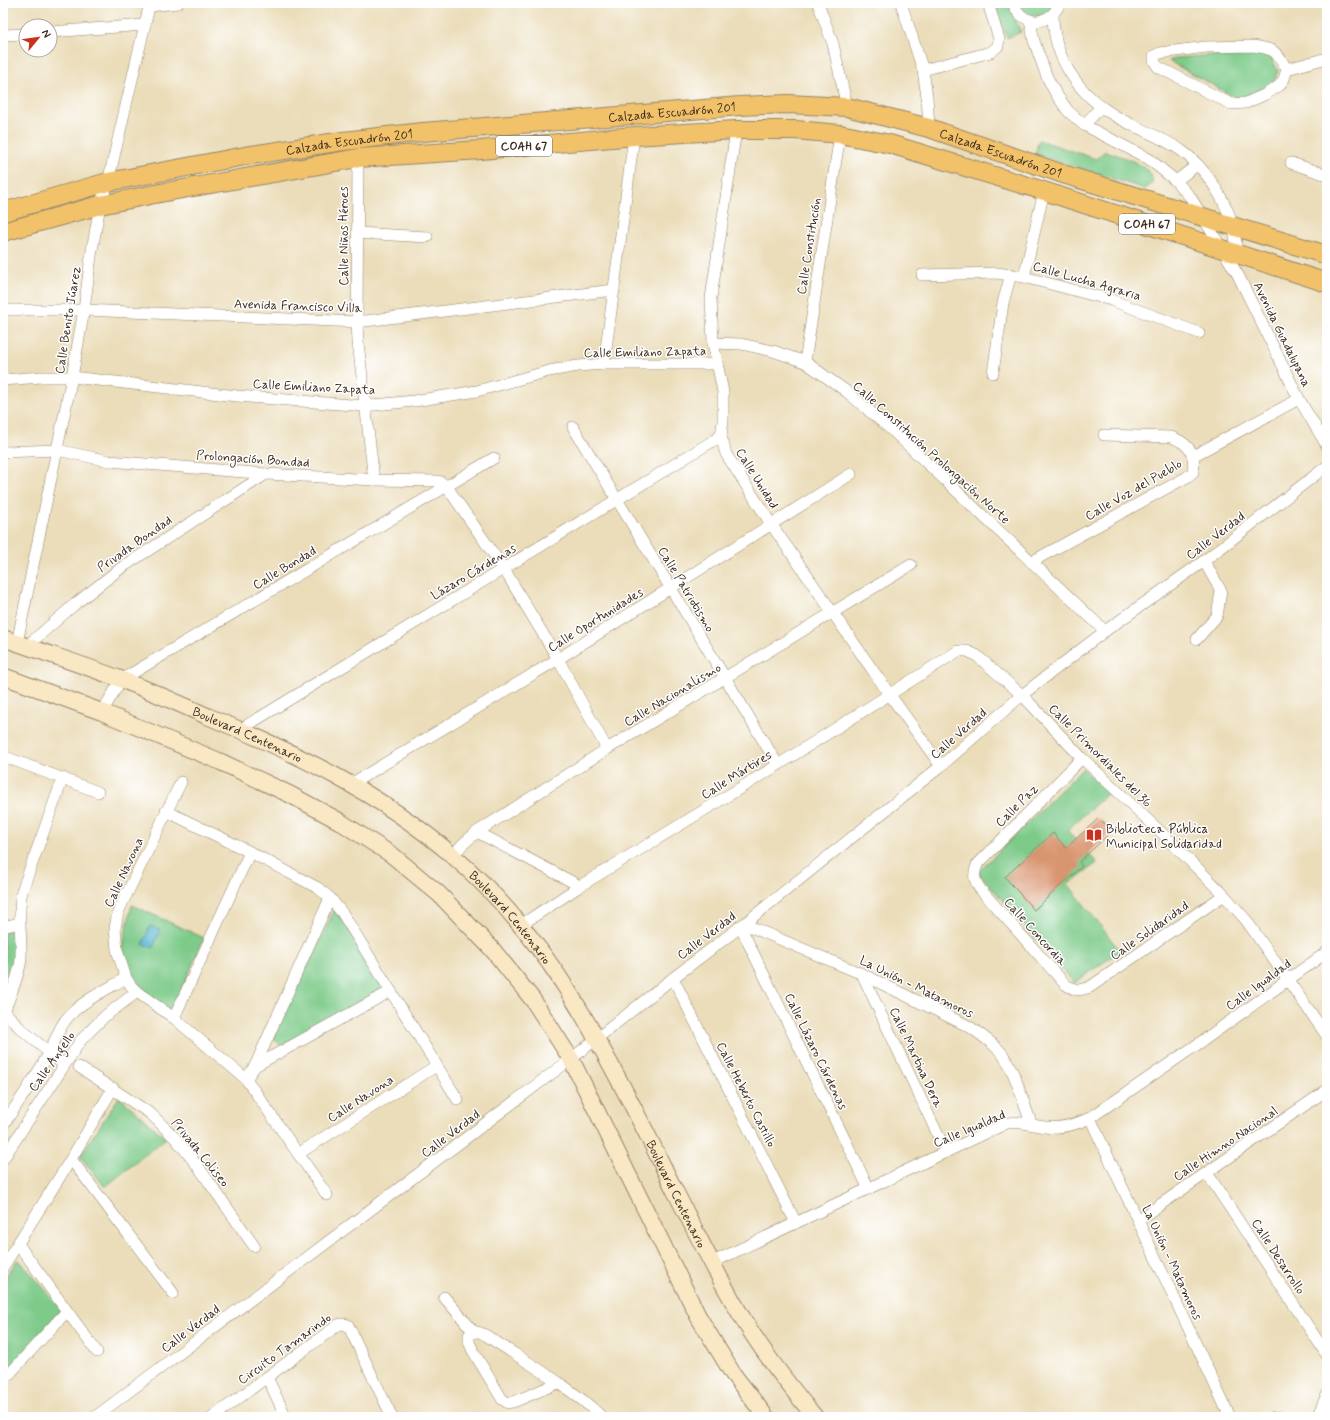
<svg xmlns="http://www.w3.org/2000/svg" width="1330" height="1420" font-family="Mynerve,sans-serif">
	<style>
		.green { fill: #7dca89; stroke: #5c7a54 }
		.water { fill: #53b6d2; stroke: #477078 }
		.building { fill: #d99470 }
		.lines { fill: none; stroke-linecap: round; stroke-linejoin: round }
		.street-casing { stroke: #93846c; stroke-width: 12 }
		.secondary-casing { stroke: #93846c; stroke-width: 18 }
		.primary-casing { stroke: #93846c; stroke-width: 20 }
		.street { stroke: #fff; stroke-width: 11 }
		.secondary { stroke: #fae7c3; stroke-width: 16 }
		.primary { stroke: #f2c26a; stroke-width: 18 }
		.labels { text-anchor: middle; stroke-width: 3; stroke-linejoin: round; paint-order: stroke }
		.shield { fill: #fff; stroke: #766a62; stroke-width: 1 }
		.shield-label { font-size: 12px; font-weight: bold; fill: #3b2a1e }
		.street-label { font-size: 13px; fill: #3b2a1e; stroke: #fff }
		.poi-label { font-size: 13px; fill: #3b2a1e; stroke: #fff; text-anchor: start }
	</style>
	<rect width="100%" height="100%" fill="#fff"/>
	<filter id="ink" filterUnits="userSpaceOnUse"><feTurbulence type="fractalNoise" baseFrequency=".025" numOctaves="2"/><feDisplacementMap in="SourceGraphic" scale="8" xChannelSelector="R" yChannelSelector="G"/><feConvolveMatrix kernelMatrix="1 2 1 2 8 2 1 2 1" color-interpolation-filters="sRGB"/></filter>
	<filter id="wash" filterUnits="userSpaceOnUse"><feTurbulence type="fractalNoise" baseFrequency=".012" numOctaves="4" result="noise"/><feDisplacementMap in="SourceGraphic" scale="16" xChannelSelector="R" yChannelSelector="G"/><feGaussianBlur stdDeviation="0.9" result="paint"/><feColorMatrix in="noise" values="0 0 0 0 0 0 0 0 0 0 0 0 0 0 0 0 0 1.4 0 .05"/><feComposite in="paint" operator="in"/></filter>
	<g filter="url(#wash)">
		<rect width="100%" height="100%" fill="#ebddb9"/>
		<g class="green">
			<polygon points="995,3 1009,3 1013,15 1021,32 1007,38"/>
			<path d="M1017 3H1054C1049 15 1040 16 1028 16Z"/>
			<polygon points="1268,51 1278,71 1272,85 1238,99 1169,61 1177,58"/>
			<path d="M1039 140 1096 159 1105 151C1118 156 1157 165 1152 184L1145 189 1035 154Z"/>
			<polygon points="1083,768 1108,793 1067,830 1097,863 1068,884 1120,951 1074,983 978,872"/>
			<path d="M132 905 204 938 172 1012C151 996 126 981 123 951 122 943 130 915 132 905Z"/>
			<polygon points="335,909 387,988 281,1046 273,1038"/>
			<polygon points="17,930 18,958 3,994 3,931"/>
			<polygon points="119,1097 166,1138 105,1187 80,1156"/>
			<polygon points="18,1259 62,1309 3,1376 3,1281"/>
		</g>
		<polygon class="water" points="150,926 160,930 153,948 143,944"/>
		<g id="blocks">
			<polygon class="building" points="1099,818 1112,831 1079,862 1082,866 1034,910 1005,877 1053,833 1066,848"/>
		</g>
	</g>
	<g filter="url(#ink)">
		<use href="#blocks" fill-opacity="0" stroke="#93846c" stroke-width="1"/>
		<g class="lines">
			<g class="street-casing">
				<g id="street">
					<polyline points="818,3 833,44 847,107"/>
					<polyline points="901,3 923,70 927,97 929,128"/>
					<path d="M1013 3C1022 27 1050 27 1060 3"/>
					<polyline points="149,6 178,3"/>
					<path d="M1053 15C1053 59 1080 96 1117 117 1138 129 1162 137 1182 151 1206 168 1224 198 1233 225 1236 235 1236 248 1237 258"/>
					<polyline points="1030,20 1034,41 1047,77 1056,94 1068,111 1084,125 1149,159 1176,181 1191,198 1238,275 1299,399 1327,446"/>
					<polyline points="50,32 145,25"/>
					<polyline points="3,35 26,34"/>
					<path d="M1253 46C1275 49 1275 50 1287 69L1284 79 1279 86 1266 94 1246 103 1231 104 1158 67 1154 61V56L1160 53 1206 47Z"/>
					<polyline points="1287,69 1327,58"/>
					<polyline points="923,70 991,52 998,46 999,39 988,3"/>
					<polyline points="1084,125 1101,107"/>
					<polyline points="736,130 711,298 713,343 723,392 723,421 721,436 726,454 771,524 890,695 941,766"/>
					<polyline points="358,158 357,322 358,342 374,480"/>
					<polyline points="1291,163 1327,175"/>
					<polyline points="1176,181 1197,165"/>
					<polyline points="358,233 427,237"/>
					<polyline points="922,275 997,273 1024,277 1111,300 1199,333"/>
					<polyline points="1024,277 1044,191"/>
					<polyline points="3,310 84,310 357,322 614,290"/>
					<polyline points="713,343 741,344 773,351 805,362 846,391 894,432 1105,631"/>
					<polyline points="805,362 840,134"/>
					<polyline points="604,364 634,136"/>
					<polyline points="993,373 1003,303 1011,274"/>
					<polyline points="3,380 41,377 72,377 237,396 365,406 414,401 477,391 549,371 578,366 604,364 717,364"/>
					<polyline points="573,427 778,765"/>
					<polyline points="3,452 57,450 109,461 266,474 374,480 436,481 441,482 447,487 504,569 558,659 607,749"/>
					<polyline points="1193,456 1299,399"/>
					<path d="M1031 562 1187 477 1193 472C1196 454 1189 443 1171 437L1104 435"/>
					<polyline points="1197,639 1217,616 1221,591 1204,561"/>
					<polyline points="17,643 72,377 84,310 91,256 100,205 108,182 150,3"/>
					<polyline points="27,646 75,604 121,568 266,474"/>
					<polyline points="102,712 121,680 494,458"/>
					<polyline points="241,729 721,436"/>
					<polyline points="3,756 98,792"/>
					<path d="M1082 758 977 865C973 875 974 880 980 889L1065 984C1075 991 1079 991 1090 987L1224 895"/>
					<polyline points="181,782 118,912 115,928 117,950 126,978 131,986 137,992 174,1018 246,1079 327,1195"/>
					<polyline points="351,784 558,659 851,474"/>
					<polyline points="166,811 250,852 318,888 330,898 343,914 458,1100"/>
					<polyline points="477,832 580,886"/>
					<polyline points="453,855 463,844 477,832 607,749 911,565"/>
					<path d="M744 924 862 974 970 1027C980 1034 990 1041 999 1050 1014 1066 1023 1102 1031 1123"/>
					<polyline points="521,925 580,886 778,765 958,651 967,651 976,655 1022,695 1082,758 1165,836 1224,895 1246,920 1327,1036"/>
					<polyline points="740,926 869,1189"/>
					<polyline points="3,927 19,923"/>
					<polyline points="862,974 946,1152"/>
					<polyline points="673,978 796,1223"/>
					<polyline points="3,1010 20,1028 64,1065"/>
					<path d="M4 1012C10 995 19 977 21 959 22 936 17 914 22 891L63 778"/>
					<polyline points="174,1018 250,852"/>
					<polyline points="255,1066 391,991"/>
					<polyline points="79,1067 151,1114 175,1138 197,1165 254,1246"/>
					<polyline points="246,1079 255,1066 330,898"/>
					<polyline points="1090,1118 1230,1417"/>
					<path d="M3 1125C19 1102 34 1080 48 1055 55 1042 60 1023 72 1013 87 998 108 989 126 978"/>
					<polyline points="298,1154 436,1066"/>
					<polyline points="3,1159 81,1040 105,1016 137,992"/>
					<polyline points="71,1159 173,1293"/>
					<polyline points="1207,1173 1327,1355"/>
					<polyline points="1138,1220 1327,1090"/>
					<polyline points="18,1244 97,1352"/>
					<path d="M711 1263 1007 1123C1024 1121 1029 1125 1045 1127 1061 1129 1075 1125 1090 1118L1201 1042 1327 952"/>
					<polyline points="3,1267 71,1159 113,1088"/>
					<polyline points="444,1297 474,1332"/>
					<polyline points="267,1377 286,1417"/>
					<polyline points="3,1381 67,1311"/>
					<path d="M558 1383 516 1401 508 1403 502 1399 473 1351 469 1342V1335C476 1330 480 1332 487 1336 526 1362 568 1385 602 1417"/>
					<polyline points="95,1417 571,1059 673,978 744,924 941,766 1022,695 1105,631 1204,561 1327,466"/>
					<polyline points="213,1417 338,1325 343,1324 348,1325 392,1417"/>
					<polyline points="1274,1417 1287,1417"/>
					<polyline points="1317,1417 1327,1395"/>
				</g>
			</g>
			<g class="secondary-casing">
				<g id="secondary">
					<path id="s1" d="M3 638C42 652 81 664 120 679 149 690 178 703 207 716 294 752 380 793 452 855 512 906 560 972 597 1040 624 1088 649 1137 673 1187 697 1234 720 1282 748 1327 768 1359 791 1388 815 1417"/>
					<polyline points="3,676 102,712 221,762 291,795 339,821 392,855 439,894 492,949 533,1000 571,1059 698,1316 733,1374 766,1417"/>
				</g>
			</g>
			<g class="primary-casing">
				<g id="primary">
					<path id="s2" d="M3 212 108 182 245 156 343 141 423 132 740 106 788 104 847 107 929 128 1066 175 1327 255"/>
					<polyline points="3,232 100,205 160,193 358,158 481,150 634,136 736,130 795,130 840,134 890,144 1044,191 1327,283"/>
				</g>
			</g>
			<use href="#street" class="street"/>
			<use href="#secondary" class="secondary"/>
			<use href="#primary" class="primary"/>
		</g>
	</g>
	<defs>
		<g id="library-bare" transform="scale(1.2)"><path d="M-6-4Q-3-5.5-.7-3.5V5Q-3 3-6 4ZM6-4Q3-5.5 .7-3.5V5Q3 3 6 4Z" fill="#c8321e" stroke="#fff" stroke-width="2.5" paint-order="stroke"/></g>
	</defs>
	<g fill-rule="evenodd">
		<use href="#library-bare" x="1094" y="835"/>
	</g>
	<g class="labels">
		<g class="shield">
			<rect x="496" y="136" width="56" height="20" rx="3"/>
			<rect x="1119" y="214" width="56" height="20" rx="3"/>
		</g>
		<g class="shield-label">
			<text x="524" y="150">COAH 67</text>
			<text x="1147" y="228">COAH 67</text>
		</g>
		<g class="street-label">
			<text dy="5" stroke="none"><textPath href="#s2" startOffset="678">Calzada Escuadrón 201</textPath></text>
			<text dy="5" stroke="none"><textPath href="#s2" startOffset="354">Calzada Escuadrón 201</textPath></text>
			<text dy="5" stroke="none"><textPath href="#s2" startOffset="1014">Calzada Escuadrón 201</textPath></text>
			<text transform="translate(343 236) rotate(-90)" y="5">Calle Niños Héroes</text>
			<text transform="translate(808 246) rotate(-81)" y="5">Calle Constitución</text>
			<text transform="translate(1087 280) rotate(16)" y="5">Calle Lucha Agraria</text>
			<text transform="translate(298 305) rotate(2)" y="5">Avenida Francisco Villa</text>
			<text transform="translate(67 320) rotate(-81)" y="5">Calle Benito Júarez</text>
			<text transform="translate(1283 334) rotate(64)" y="5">Avenida Guadalupana</text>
			<text transform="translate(645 351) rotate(-1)" y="5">Calle Emiliano Zapata</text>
			<text transform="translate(314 386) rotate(3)" y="5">Calle Emiliano Zapata</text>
			<text transform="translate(932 452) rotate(42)" y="5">Calle Constitución Prolongación Norte</text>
			<text transform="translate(253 458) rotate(4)" y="5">Prolongación Bondad</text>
			<text transform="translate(758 478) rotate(58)" y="5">Calle Unidad</text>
			<text transform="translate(1133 489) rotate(-30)" y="5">Calle Voz del Pueblo</text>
			<text transform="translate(1215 535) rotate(-37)" y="5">Calle Verdad</text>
			<text transform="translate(134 543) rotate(-35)" y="5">Privada Bondad</text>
			<text transform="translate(284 567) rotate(-31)" y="5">Calle Bondad</text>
			<text transform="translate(473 571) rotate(-31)" y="5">Lázaro Cárdenas</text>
			<text transform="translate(687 589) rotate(59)" y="5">Calle Patriotismo</text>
			<text transform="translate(595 619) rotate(-32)" y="5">Calle Oportunidades</text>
			<text transform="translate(672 694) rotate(-31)" y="5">Calle Nacionalismo</text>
			<text transform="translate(958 733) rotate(-41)" y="5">Calle Verdad</text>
			<text dy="5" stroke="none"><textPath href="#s1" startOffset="263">Boulevard Centenario</textPath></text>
			<text transform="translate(1101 755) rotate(45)" y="5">Calle Primordiales del 36</text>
			<text transform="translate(736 774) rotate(-32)" y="5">Calle Mártires</text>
			<text transform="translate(1016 805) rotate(-45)" y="5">Calle Paz</text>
			<text transform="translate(123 872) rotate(-65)" y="5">Calle Navona</text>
			<text dy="5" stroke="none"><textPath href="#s1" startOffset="587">Boulevard Centenario</textPath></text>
			<text transform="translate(1149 930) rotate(-35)" y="5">Calle Solidaridad</text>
			<text transform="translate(1036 931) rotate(48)" y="5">Calle Concordia</text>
			<text transform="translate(706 935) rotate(-37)" y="5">Calle Verdad</text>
			<text transform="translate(1258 984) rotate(-36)" y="5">Calle Igualdad</text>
			<text transform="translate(917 986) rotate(26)" y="5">La Unión - Matamoros</text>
			<text transform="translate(817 1051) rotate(64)" y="5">Calle Lázaro Cárdenas</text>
			<text transform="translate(917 1057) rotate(65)" y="5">Calle Martina Dera</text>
			<text transform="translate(51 1061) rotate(-55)" y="5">Calle Angello</text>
			<text transform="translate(747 1094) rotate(63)" y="5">Calle Heberto Castillo</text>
			<text transform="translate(360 1098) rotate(-33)" y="5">Calle Navona</text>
			<text transform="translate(969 1128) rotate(-23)" y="5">Calle Igualdad</text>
			<text transform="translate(450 1133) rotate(-37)" y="5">Calle Verdad</text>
			<text transform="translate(1225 1143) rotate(-34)" y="5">Calle Himno Nacional</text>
			<text transform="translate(201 1152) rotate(51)" y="5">Privada Coliseo</text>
			<text dy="5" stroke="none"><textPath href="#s1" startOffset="911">Boulevard Centenario</textPath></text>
			<text transform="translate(1279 1256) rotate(57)" y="5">Calle Desarrollo</text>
			<text transform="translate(1173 1262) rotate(65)" y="5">La Unión - Matamoros</text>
			<text transform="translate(190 1328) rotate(-37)" y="5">Calle Verdad</text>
			<text transform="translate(284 1348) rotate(-36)" y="5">Circuito Tamarindo</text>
		</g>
		<g class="poi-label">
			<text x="1106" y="833">Biblioteca Pública<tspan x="1106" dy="15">Municipal Solidaridad</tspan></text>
		</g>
	</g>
	<rect width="1330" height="1420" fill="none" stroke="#fff" stroke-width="16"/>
	<g transform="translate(38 38) rotate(61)"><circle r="19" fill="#ffffff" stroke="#b1aaa5"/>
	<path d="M0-3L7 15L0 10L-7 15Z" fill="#c8321e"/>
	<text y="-6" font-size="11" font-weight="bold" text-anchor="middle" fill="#3b2a1e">N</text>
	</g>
</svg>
